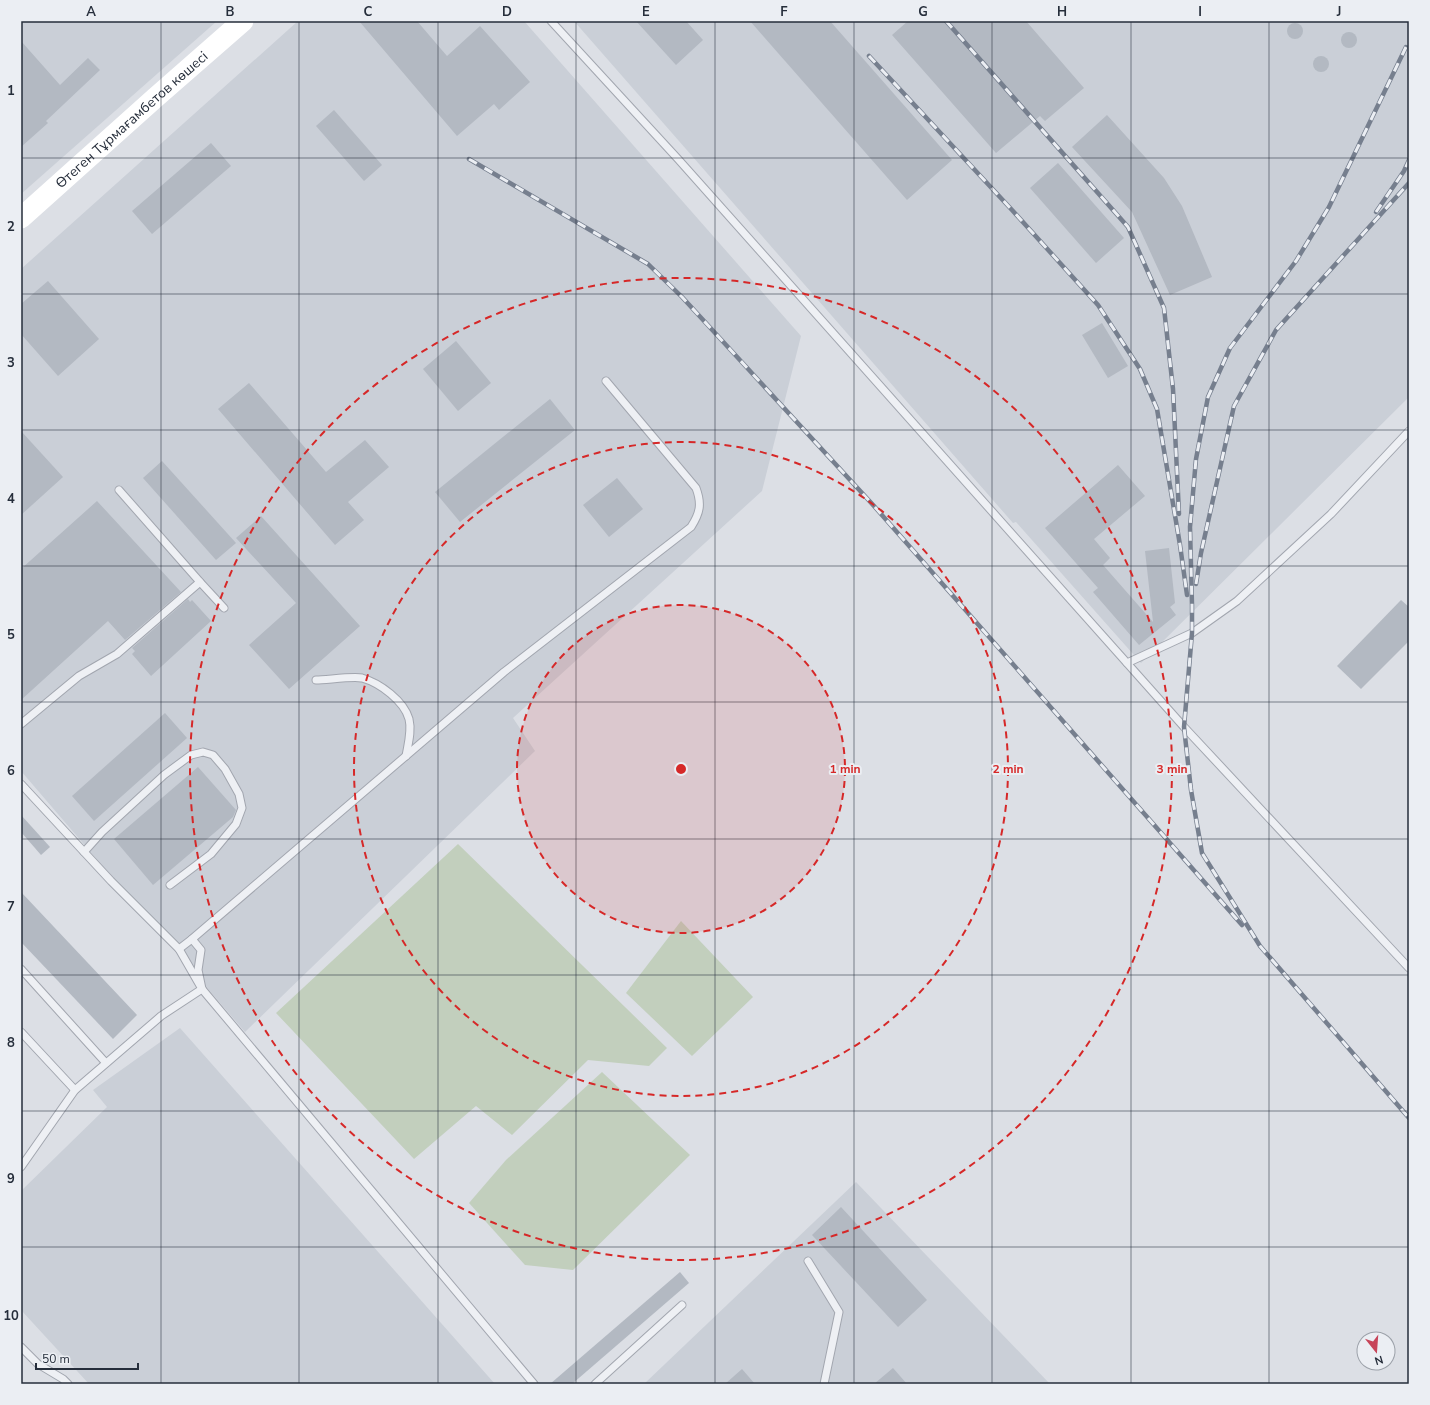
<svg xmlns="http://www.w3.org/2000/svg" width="1430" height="1405" font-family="'Nunito Sans',sans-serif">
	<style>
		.built { fill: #cacfd7 }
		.green { fill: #c2cfbd }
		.building { fill: #b3b9c2 }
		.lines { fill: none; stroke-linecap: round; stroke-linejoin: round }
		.lane-casing { stroke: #a2a6af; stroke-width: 9 }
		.lane { stroke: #eef0f4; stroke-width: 7 }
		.secondary { stroke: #fff; stroke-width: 21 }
		.rail-casing { stroke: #767f8e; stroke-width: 4.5 }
		.rail { stroke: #ebeef3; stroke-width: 3; stroke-dasharray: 9; stroke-linecap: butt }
		.grid { fill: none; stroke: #262e3b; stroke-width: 1; stroke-opacity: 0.55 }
		.ring { fill: none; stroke: #d62828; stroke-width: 2; stroke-dasharray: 7 5 }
		.labels { text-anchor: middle; stroke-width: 4; stroke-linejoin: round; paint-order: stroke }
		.street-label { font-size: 14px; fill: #262e3b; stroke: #ebeef3 }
		.centre { fill: #d62828; stroke: #ebeef3; stroke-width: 2 }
		.ring-label { font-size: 12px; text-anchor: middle; font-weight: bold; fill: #d62828; stroke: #ebeef3; stroke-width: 4; stroke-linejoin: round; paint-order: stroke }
		.neatline { fill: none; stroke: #262e3b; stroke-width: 1.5 }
		.grid-label { font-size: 13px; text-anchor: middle; font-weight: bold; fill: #262e3b }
	</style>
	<rect width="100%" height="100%" fill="#dcdfe5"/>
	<g class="built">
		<polygon points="21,21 217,21 21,194"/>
		<polygon points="298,21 524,21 801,336 762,491 513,718 535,751 245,1032 21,771 21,269"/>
		<polygon points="574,21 1409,21 1409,397 1141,663 1016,522 1013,523"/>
		<polygon points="180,1028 495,1384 89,1384 21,1310 21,1191 107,1107 93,1090"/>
		<polygon points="856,1182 1050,1384 644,1384"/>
	</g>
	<g class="green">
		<polygon points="458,844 667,1048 649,1066 588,1060 512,1135 476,1106 414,1159 276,1013"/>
		<polygon points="681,921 753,997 692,1056 626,993"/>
		<polygon points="602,1072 690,1155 573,1270 525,1265 469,1203 506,1160"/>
	</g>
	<g class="building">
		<polygon points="359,21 417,21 447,56 480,26 530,82 499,110 494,104 457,136"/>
		<polygon points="636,21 686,21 703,40 676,65"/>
		<polygon points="750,21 830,21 952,160 907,200"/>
		<polygon points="908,21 1026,21 1084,88 1045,121 1040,116 996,153 892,35"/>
		<circle cx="1295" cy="31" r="8"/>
		<circle cx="1349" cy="40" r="8"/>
		<polygon points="21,41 60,85 88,58 100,70 46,121 48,123 21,147"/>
		<circle cx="1321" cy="64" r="8"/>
		<polygon points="334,110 382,165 364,181 316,126"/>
		<polygon points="1107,115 1164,178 1182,206 1212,277 1170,295 1132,212 1072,147"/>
		<polygon points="211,143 231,166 152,234 132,211"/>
		<polygon points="1058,163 1124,238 1096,263 1030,188"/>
		<polygon points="48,281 99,339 58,376 21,334 21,304"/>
		<polygon points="1102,323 1128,366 1108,378 1082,335"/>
		<polygon points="456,341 491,383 458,411 423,369"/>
		<polygon points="249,383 326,472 365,440 389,467 348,502 364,520 335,545 218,409"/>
		<polygon points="550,399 575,430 460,522 435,492"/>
		<polygon points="21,431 63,477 21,515"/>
		<polygon points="162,461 236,543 216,560 143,478"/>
		<polygon points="1118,465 1145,496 1094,539 1110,558 1103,565 1153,622 1145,551 1169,548 1175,603 1170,607 1176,615 1139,645 1093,592 1098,588 1045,528"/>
		<polygon points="617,478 643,509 609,537 583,505"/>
		<polygon points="97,501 181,592 125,640 108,621 21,700 21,569"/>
		<polygon points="261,516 360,626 289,689 249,645 296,603 236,538"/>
		<polygon points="188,599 190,602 192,600 211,621 151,676 132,654 135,651 132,648"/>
		<polygon points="1401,600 1409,607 1409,641 1361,689 1337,666"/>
		<polygon points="165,713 187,738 94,821 72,796"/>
		<polygon points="198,767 236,810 233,817 153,885 114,839"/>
		<polygon points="21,815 50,847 41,855 21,832"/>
		<polygon points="21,892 137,1015 113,1039 21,942"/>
		<polygon points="841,1207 927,1300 898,1327 812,1235"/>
		<polygon points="680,1272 689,1283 572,1384 550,1384"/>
		<polygon points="893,1368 907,1384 874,1384"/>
		<polygon points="742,1369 755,1384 725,1384"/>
	</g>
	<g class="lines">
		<g class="lane-casing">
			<g id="lane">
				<polyline points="551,21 678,159 1127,663 1192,633 1237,601 1331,514 1409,431"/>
				<polyline points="200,582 224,608"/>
				<polyline points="1127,663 1184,727 1409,968"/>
				<path d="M316 680C326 680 353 676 362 678 380 683 404 701 409 719 412 731 408 744 406 756"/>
				<polyline points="21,724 79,676 117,654 200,582 119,490"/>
				<polyline points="21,784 111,881 179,949 202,989 534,1384"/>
				<polyline points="84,852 102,832 164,775 191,755 203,752 213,755 225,769 239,794 242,808 236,824 211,854 170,885"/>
				<polyline points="179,949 192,939"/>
				<polyline points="21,969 106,1063"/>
				<path d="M202 989 198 970 201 950 192 939 504 672 691 527C700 513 702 504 696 488L606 381"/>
				<polyline points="21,1032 75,1090"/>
				<polyline points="21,1167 75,1090 161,1016 202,989"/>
				<polyline points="808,1261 839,1312 824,1384"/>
				<polyline points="21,1347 38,1364 63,1379 68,1384"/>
				<polyline points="595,1384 682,1305"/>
			</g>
		</g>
		<use href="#lane" class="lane"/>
		<path class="secondary" id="s1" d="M21 218 155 98 243 21"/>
		<g class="rail-casing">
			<g id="rail">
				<polyline points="946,21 1128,227 1164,308 1173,389 1179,514"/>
				<polyline points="1406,47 1329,207 1296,261 1230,348 1208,397 1196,459 1190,527 1192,605 1192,633 1184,727 1191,790 1202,853 1260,946 1409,1118"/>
				<polyline points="869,56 1012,210 1098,305 1140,369 1157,409 1180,545 1187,595"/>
				<polyline points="469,159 648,264 682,297 874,506 1242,925"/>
				<polyline points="1376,212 1404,171 1409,160"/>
				<polyline points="1196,584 1201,553 1234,406 1276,330 1409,183"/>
			</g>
		</g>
		<use href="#rail" class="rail"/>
	</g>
	<path class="grid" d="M161 21V1384M299 21V1384M438 21V1384M576 21V1384M715 21V1384M854 21V1384M992 21V1384M1131 21V1384M1269 21V1384M21 158H1409M21 294H1409M21 430H1409M21 566H1409M21 702H1409M21 839H1409M21 975H1409M21 1111H1409M21 1247H1409"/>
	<circle cx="681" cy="769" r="164" fill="#d62828" fill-opacity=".12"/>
	<g class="ring">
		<circle cx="681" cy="769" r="164"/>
		<circle cx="681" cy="769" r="327"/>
		<circle cx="681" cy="769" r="491"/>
	</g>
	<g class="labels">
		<g class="street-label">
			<text dy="5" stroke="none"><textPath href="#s1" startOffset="148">Өтеген Тұрмағамбетов көшесі</textPath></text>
		</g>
	</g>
	<circle cx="681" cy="769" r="6" class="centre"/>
	<g class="ring-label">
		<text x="845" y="773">1 min</text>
		<text x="1008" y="773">2 min</text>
		<text x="1172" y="773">3 min</text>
	</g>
	<rect width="1430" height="1405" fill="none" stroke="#ebeef3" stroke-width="44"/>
	<g transform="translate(1376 1351) rotate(163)"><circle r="19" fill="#ebeef3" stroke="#9ca1a9"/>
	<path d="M0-3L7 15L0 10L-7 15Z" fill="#c74459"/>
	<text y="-6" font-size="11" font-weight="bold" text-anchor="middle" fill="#262e3b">N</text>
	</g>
	<path d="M36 1363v6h102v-6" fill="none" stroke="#262e3b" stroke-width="2"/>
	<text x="42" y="1363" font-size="12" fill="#262e3b" stroke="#ebeef3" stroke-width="3" paint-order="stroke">50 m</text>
	<rect x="22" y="22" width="1386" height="1361" class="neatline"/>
	<g class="grid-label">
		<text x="91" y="16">A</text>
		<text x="230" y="16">B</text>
		<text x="368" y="16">C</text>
		<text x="507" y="16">D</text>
		<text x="646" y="16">E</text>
		<text x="784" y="16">F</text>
		<text x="923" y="16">G</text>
		<text x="1062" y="16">H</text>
		<text x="1200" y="16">I</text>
		<text x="1339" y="16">J</text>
		<text x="11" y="95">1</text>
		<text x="11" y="231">2</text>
		<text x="11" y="367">3</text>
		<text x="11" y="503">4</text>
		<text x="11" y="639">5</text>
		<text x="11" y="775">6</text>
		<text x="11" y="911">7</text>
		<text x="11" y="1047">8</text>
		<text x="11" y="1183">9</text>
		<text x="11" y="1320">10</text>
	</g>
</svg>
